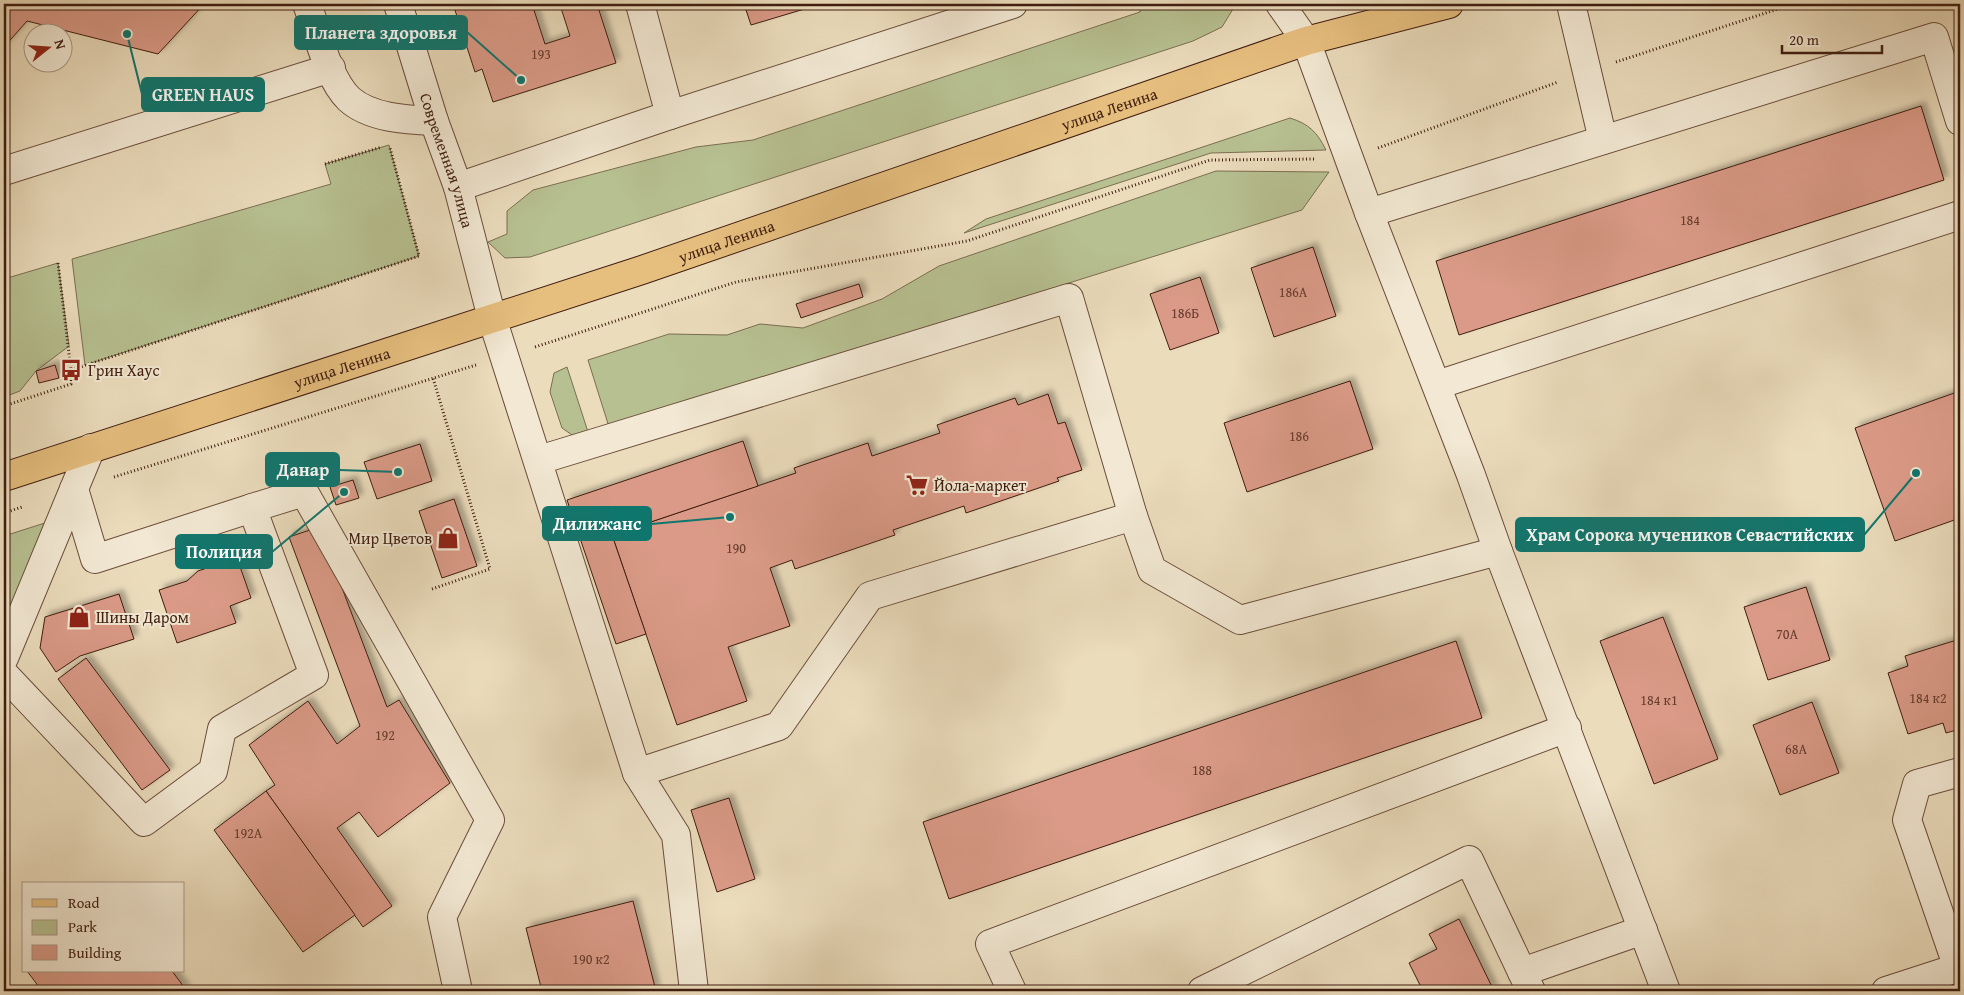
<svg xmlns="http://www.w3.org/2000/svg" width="1964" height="995" font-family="'Gentium Book Plus',serif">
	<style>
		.green { fill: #b7c091; stroke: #7b6e50 }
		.building { fill: #da9a87; stroke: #3f1d0f; filter: url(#shadow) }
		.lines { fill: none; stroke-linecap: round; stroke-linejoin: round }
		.minor-casing { stroke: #6a4d3a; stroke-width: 30 }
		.major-casing { stroke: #3f1d0f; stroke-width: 30 }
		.path { stroke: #3f1d0f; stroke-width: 3; stroke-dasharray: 1 2.5; stroke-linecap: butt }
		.minor { stroke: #f2e8d3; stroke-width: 28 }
		.major { stroke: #e6be7e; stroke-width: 28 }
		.labels { text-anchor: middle; stroke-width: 4; stroke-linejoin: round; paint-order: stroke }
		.number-label { font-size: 14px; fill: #663c2d }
		.street-label { font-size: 16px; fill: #3f1d0f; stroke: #f2e8d3 }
		.poi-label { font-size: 16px; fill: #3f1d0f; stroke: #f2e8d3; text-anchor: start }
		.leader { fill: none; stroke: #0f766e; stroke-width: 2 }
		.callout-dot { fill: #0f766e; stroke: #f2e8d3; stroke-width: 2 }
		.callout { fill: #0f766e; stroke: #0f766e; stroke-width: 2 }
		.callout-label { font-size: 18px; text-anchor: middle; font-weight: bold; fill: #fff }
	</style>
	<defs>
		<filter id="shadow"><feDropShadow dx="4.5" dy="-4.5" stdDeviation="2.5" flood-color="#0004"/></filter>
	</defs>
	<rect width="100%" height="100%" fill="#ebdcbc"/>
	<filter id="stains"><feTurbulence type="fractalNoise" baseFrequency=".004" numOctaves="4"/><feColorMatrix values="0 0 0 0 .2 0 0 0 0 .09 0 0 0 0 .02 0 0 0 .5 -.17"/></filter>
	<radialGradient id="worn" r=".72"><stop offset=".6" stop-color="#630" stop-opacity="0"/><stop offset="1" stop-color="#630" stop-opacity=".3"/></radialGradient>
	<g class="green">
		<polygon points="1141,4 1236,4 1222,27 1193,41 530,257 505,258 488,242 507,234 507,211 533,190 696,147 753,140 1140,12"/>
		<path d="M1290 118C1309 124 1317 132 1326 150L1211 153 964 233 986 219Z"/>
		<polygon points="389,145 419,256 85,365 72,259 331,184 325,164"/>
		<polygon points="1216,171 1329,172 1302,210 609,427 588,360 669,334 727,335 760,324 803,328 882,299 939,266"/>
		<polygon points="58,263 69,346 36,371 20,391 4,397 4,279"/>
		<polygon points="567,367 589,435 575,437 562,428 550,392 554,373"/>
		<polygon points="48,522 4,624 4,536"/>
	</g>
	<g class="building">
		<polygon points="4,4 204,4 158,54 27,21 4,47"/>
		<polygon points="453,4 532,4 545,44 570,36 561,8 574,4 597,4 616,63 493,102 482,69 475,72"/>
		<polygon points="744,4 821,4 751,25"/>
		<polygon points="1921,106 1944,180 1459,335 1436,261"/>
		<polygon points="1313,247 1336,316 1274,337 1251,268"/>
		<polygon points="1200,277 1219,333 1170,350 1150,294"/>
		<polygon points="859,284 863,297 801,318 796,304"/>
		<polygon points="55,365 59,378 39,383 36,371"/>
		<polygon points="1350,381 1373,449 1247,492 1224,423"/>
		<polygon points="1960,391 1960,518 1895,541 1855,428"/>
		<polygon points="1048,394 1058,424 1065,422 1082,470 1057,478 1059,481 966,513 964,506 893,530 895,535 795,569 792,560 770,568 790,626 728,647 747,701 677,725 612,535 796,473 794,468 868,443 872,456 940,433 937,425 1015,398 1018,405"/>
		<polygon points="743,441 758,486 612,535 646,634 616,644 567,500"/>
		<polygon points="420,444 432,481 377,499 364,462"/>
		<polygon points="353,480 359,498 336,505 330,487"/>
		<polygon points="454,499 477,566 442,578 419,511"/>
		<polygon points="319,527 387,707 399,700 450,783 378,837 359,812 337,828 392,906 363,927 266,791 275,785 249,745 308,701 337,744 360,726 289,537"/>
		<polygon points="237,558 251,598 230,606 236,623 177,643 159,590 187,581 198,571"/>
		<polygon points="1806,587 1830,660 1768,680 1744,607"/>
		<polygon points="119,594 134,639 80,656 56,672 40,648 45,617"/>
		<polygon points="1663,617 1718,759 1654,784 1600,641"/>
		<polygon points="1960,639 1960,729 1946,733 1943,723 1908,734 1888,673 1908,666 1905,656"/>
		<polygon points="1456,641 1482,718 949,899 923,822"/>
		<polygon points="86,658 170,770 142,790 58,679"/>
		<polygon points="1812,702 1839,773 1780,795 1753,725"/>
		<polygon points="266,791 355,915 303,952 214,830"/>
		<polygon points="729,798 755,879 717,892 691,810"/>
		<polygon points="633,901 656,991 542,991 526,928"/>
		<polygon points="1459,919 1494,991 1423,991 1409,963 1437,949 1429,934"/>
		<polygon points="27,971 172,971 187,991 42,991"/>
	</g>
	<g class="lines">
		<g class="minor-casing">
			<g id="minor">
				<path d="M307 4C317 31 328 79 349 99 370 118 407 120 434 121"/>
				<path id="s1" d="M398 4 434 121 458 187 492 318 637 773 779 726 870 596 1133 516 1152 570 1240 620 1498 551"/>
				<polyline points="640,4 670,115"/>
				<polyline points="1280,4 1306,41 1369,213 1471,475 1498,551 1666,991"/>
				<polyline points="1571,4 1603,140"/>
				<polyline points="4,171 331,68"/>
				<polyline points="458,187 670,115 1013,4"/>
				<polyline points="1369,213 1934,37 1960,121"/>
				<polyline points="1437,385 1960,215"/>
				<polyline points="539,460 1069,298 1133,516"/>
				<polyline points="252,508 304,492 490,820 442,917 458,991"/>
				<polyline points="4,658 91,448"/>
				<polyline points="4,674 144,822 213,771 222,729 314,675 252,508 95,559 74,489"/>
				<polyline points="637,773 676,835 694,991"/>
				<polyline points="1958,968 1907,820 1917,784 1960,772"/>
				<polyline points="1522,972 1643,930"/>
				<polyline points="1012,991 990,944 1567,728"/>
				<polyline points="1202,991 1469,860 1531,991"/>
				<polyline points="1886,991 1960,967"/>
			</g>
		</g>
		<g class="major-casing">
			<g id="major">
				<path id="s2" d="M4 477 642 270 1306 41 1449 4"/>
			</g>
		</g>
		<g class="path">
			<polyline points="1616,62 1793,4"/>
			<polyline points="1378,148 1558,82"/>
			<polyline points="325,164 382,147"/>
			<polyline points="58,263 71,370 395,264 419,256 390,148"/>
			<polyline points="535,347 736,282 967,241 1210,160 1316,159"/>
			<polyline points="4,406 71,384 71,370"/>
			<polyline points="114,477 476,365"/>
			<polyline points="4,513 22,507"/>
			<polyline points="432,589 490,569 433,378"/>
		</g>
		<use href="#minor" class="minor"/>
		<use href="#major" class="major"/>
	</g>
	<defs>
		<g id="bus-bare" transform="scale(1.725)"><path d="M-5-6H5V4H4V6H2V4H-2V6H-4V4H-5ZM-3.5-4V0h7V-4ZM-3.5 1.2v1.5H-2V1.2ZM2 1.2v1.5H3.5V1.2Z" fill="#8f2418" stroke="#f2e8d3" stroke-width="2.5" paint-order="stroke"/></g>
		<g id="supermarket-bare" transform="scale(1.725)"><path d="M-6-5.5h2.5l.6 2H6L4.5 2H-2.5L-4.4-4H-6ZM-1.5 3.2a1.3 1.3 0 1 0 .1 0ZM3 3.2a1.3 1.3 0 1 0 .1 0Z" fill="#8f2418" stroke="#f2e8d3" stroke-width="2.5" paint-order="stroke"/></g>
		<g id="shop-bare" transform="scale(1.725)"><path d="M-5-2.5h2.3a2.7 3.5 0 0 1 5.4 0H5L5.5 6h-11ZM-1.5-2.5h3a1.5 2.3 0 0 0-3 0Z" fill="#8f2418" stroke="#f2e8d3" stroke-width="2.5" paint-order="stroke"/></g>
	</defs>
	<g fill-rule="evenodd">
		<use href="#bus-bare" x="71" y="370"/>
		<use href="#supermarket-bare" x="917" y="485"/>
		<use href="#shop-bare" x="448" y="538"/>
		<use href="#shop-bare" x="79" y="617"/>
	</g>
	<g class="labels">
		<g class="number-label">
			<text x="541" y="59">193</text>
			<text x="1690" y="225">184</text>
			<text x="1293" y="297">186А</text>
			<text x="1185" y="318">186Б</text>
			<text x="1299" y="441">186</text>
			<text x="736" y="553">190</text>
			<text x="1787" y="639">70А</text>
			<text x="1928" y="703">184 к2</text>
			<text x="1659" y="705">184 к1</text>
			<text x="385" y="740">192</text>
			<text x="1796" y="754">68А</text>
			<text x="1202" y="775">188</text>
			<text x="248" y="838">192А</text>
			<text x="591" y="964">190 к2</text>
		</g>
		<g class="street-label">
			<text dy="6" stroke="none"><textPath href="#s2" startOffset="1165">улица Ленина</textPath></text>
			<text dy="6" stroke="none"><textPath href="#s1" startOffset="164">Современная улица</textPath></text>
			<text dy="6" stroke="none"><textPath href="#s2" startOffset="760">улица Ленина</textPath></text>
			<text dy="6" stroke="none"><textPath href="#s2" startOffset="355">улица Ленина</textPath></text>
		</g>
		<g class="poi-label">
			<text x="88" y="376">Грин Хаус</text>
			<text x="934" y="491">Йола-маркет</text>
			<text x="432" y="544" text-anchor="end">Мир Цветов</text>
			<text x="96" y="623">Шины Даром</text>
		</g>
	</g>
	<path class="leader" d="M521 80L467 32M127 34L142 94M398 472L339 470M730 517L651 524M1916 473L1864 535M344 492L272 552"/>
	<g class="callout-dot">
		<circle cx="521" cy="80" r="5"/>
		<circle cx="127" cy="34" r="5"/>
		<circle cx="398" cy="472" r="5"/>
		<circle cx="730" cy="517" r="5"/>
		<circle cx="1916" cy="473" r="5"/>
		<circle cx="344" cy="492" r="5"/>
	</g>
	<g class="callout">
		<rect x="295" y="16" width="172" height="33" rx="5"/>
		<rect x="142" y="78" width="122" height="33" rx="5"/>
		<rect x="266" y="453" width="73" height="33" rx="5"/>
		<rect x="543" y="507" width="108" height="33" rx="5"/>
		<rect x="1516" y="518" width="348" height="33" rx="5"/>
		<rect x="176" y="535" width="96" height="33" rx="5"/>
	</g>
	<g class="callout-label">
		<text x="381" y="39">Планета здоровья</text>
		<text x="203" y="101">GREEN HAUS</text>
		<text x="303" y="476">Данар</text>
		<text x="597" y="530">Дилижанс</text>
		<text x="1690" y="541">Храм Сорока мучеников Севастийских</text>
		<text x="224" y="558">Полиция</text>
	</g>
	<rect width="1964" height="995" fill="none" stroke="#ebdcbc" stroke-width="20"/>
	<rect x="5" y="5" width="1954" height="985" fill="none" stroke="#3f1d0f" stroke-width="2.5"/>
	<rect x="10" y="10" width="1944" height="975" fill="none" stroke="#3f1d0f"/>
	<rect x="22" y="882" width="162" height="90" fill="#f2e8d3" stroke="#aa9785"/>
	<rect x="32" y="899" width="25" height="8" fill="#e6be7e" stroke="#aa9785"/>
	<text x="68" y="908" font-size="15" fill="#3f1d0f">Road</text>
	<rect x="32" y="920" width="25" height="15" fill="#b7c091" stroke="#aa9785"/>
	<text x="68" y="932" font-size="15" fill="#3f1d0f">Park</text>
	<rect x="32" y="945" width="25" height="15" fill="#da9a87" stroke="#aa9785"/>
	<text x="68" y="958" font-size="15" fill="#3f1d0f">Building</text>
	<g transform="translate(48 48) rotate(73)"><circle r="24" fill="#f2e8d3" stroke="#aa9785"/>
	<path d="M0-4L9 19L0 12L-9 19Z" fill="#8f2418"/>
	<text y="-8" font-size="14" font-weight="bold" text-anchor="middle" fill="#3f1d0f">N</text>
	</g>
	<path d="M1782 45v8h100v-8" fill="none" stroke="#3f1d0f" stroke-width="2.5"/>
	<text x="1789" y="45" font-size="15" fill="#3f1d0f" stroke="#f2e8d3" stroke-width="4" paint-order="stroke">20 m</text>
	<rect width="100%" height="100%" filter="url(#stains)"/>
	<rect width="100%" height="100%" fill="url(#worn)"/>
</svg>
